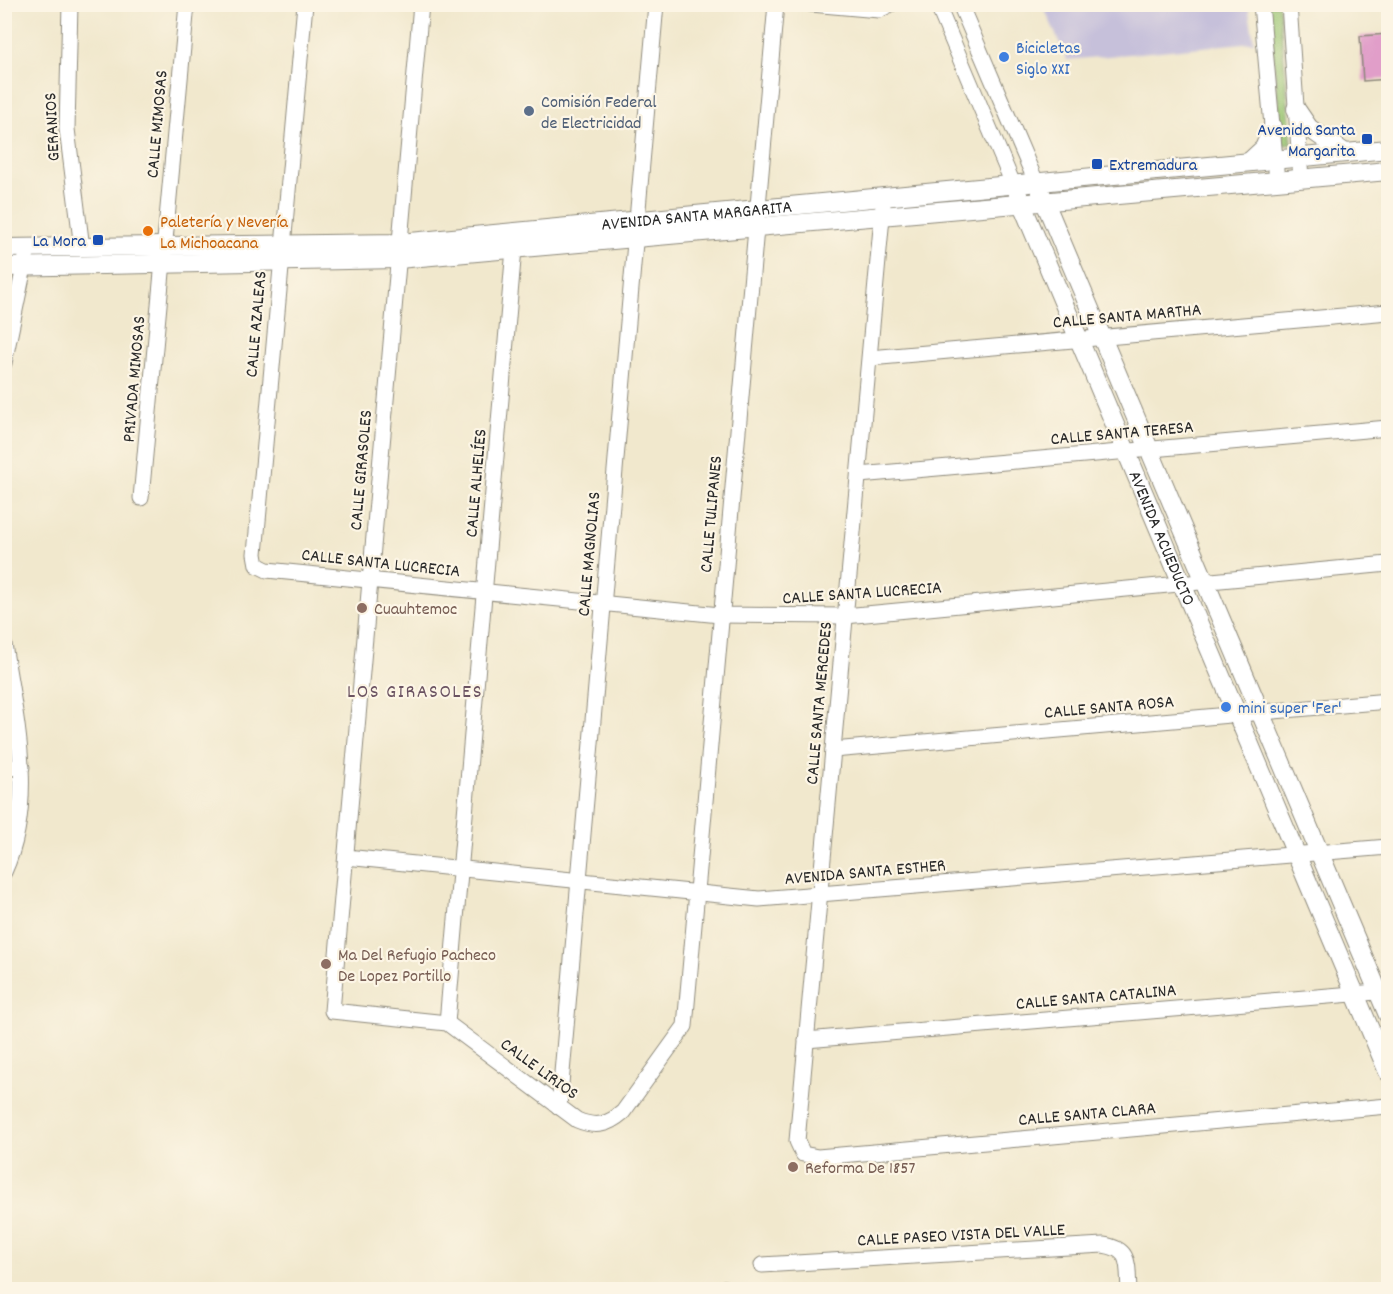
<svg xmlns="http://www.w3.org/2000/svg" width="1393" height="1294" font-family="Dekko,sans-serif">
	<style>
		.industrial { fill: #c6c0da }
		.green { fill: #99c572; stroke: #62784e; stroke-width: 1.5 }
		.building { fill: #e19ec9 }
		.lines { fill: none; stroke-linecap: round; stroke-linejoin: round }
		.minor-casing { stroke: #8e8a7c; stroke-width: 17 }
		.major-casing { stroke: #8e8a7c; stroke-width: 20 }
		.minor { stroke: #fff; stroke-width: 15 }
		.major { stroke: #fff; stroke-width: 18 }
		.shop-dot { fill: #3f7fe0; stroke: #fcf5e5; stroke-width: 2 }
		.service-dot { fill: #5c6f8a; stroke: #fcf5e5; stroke-width: 2 }
		.transit-dot { fill: #1a4fb4; stroke: #fcf5e5; stroke-width: 2 }
		.food-dot { fill: #e8710a; stroke: #fcf5e5; stroke-width: 2 }
		.education-dot { fill: #8d6e63; stroke: #fcf5e5; stroke-width: 2 }
		.labels { text-anchor: middle; stroke-width: 4.5; stroke-linejoin: round; paint-order: stroke }
		.shop-label { font-size: 18px; fill: #366cbe; stroke: #fcf5e5; text-anchor: start }
		.service-label { font-size: 18px; fill: #4e5e75; stroke: #fcf5e5; text-anchor: start }
		.street-label { font-size: 18px; fill: #2b2b2b; stroke: #fcf5e5 }
		.transit-label { font-size: 18px; fill: #164399; stroke: #fcf5e5; text-anchor: end }
		.food-label { font-size: 18px; fill: #c56008; stroke: #fcf5e5; text-anchor: start }
		.education-label { font-size: 18px; fill: #785e54; stroke: #fcf5e5; text-anchor: start }
		.neighbourhood-label { font-size: 20px; letter-spacing: 1.5px; fill: #6b5362; stroke: #fcf5e5 }
	</style>
	<rect width="100%" height="100%" fill="#fcf5e5"/>
	<filter id="ink" filterUnits="userSpaceOnUse"><feTurbulence type="fractalNoise" baseFrequency=".0167" numOctaves="2"/><feDisplacementMap in="SourceGraphic" scale="12" xChannelSelector="R" yChannelSelector="G"/><feConvolveMatrix kernelMatrix="1 2 1 2 8 2 1 2 1" color-interpolation-filters="sRGB"/></filter>
	<filter id="wash" filterUnits="userSpaceOnUse"><feTurbulence type="fractalNoise" baseFrequency=".008" numOctaves="4" result="noise"/><feDisplacementMap in="SourceGraphic" scale="24" xChannelSelector="R" yChannelSelector="G"/><feGaussianBlur stdDeviation="1.35" result="paint"/><feColorMatrix in="noise" values="0 0 0 0 0 0 0 0 0 0 0 0 0 0 0 0 0 1.4 0 .05"/><feComposite in="paint" operator="in"/></filter>
	<g filter="url(#wash)">
		<rect width="100%" height="100%" fill="#f1e8cd"/>
		<polygon class="industrial" points="1043,5 1248,5 1254,42 1067,60"/>
		<polygon class="green" points="1267,5 1279,5 1292,144 1283,145"/>
		<g id="blocks">
			<polygon class="building" points="1389,34 1389,79 1363,81 1360,36"/>
		</g>
	</g>
	<g filter="url(#ink)">
		<use href="#blocks" fill-opacity="0" stroke="#8e8a7c" stroke-width="1.5"/>
		<g class="lines">
			<g class="minor-casing">
				<g id="minor">
					<polyline points="70,4 67,129 82,248"/>
					<polyline points="305,4 255,554 257,565 267,570 720,615 845,616 1388,564"/>
					<path d="M421 4 332 1011 447 1023 577 1120C596 1128 608 1125 623 1112L685 1026 776 4"/>
					<polyline points="811,4 879,10 891,4"/>
					<polyline points="937,4 1013,184"/>
					<polyline points="960,4 1036,182"/>
					<polyline points="1261,4 1277,181"/>
					<polyline points="1289,4 1301,179"/>
					<polyline points="883,206 797,1141 803,1154 818,1157 1388,1106"/>
					<polyline points="870,358 1388,312"/>
					<polyline points="4,363 28,248"/>
					<polyline points="859,475 1388,428"/>
					<polyline points="141,498 187,4"/>
					<path d="M4 644C15 718 37 799 4 872"/>
					<polyline points="833,750 1388,701"/>
					<polyline points="4,768 22,767"/>
					<polyline points="346,857 759,899 1388,847"/>
					<polyline points="447,1023 515,237"/>
					<polyline points="806,1040 1388,991"/>
					<polyline points="559,1107 656,4"/>
					<path d="M762 1265 1103 1245C1132 1249 1127 1265 1129 1290"/>
					<polyline points="723,1290 724,1288"/>
				</g>
			</g>
			<g class="major-casing">
				<g id="major">
					<polyline points="1296,109 1309,128 1345,153"/>
					<polyline points="1250,161 1264,148 1273,127"/>
					<polyline points="1041,193 1388,1015"/>
					<path id="s1" d="M1018 195 1388 1072"/>
					<path id="s2" d="M4 248 400 243 1388 149"/>
					<polyline points="4,267 398,259 1388,171"/>
				</g>
			</g>
			<use href="#minor" class="minor"/>
			<use href="#major" class="major"/>
		</g>
	</g>
	<g class="shop-dot">
		<circle cx="1004" cy="57" r="6"/>
		<circle cx="1226" cy="707" r="6"/>
	</g>
	<circle class="service-dot" cx="529" cy="111" r="6"/>
	<g class="transit-dot">
		<rect x="1361" y="133" width="12" height="12" rx="3"/>
		<rect x="1091" y="158" width="12" height="12" rx="3"/>
		<rect x="92" y="234" width="12" height="12" rx="3"/>
	</g>
	<circle class="food-dot" cx="148" cy="231" r="6"/>
	<g class="education-dot">
		<circle cx="362" cy="608" r="6"/>
		<circle cx="326" cy="964" r="6"/>
		<circle cx="793" cy="1167" r="6"/>
	</g>
	<g class="labels">
		<g class="shop-label">
			<text x="1016" y="53">Bicicletas<tspan x="1016" dy="21">Siglo XXI</tspan></text>
			<text x="1238" y="713">mini super 'Fer'</text>
		</g>
		<g class="service-label">
			<text x="541" y="107">Comisión Federal<tspan x="541" dy="21">de Electricidad</tspan></text>
		</g>
		<g class="street-label">
			<text transform="translate(156 124) rotate(-85)" y="6">CALLE MIMOSAS</text>
			<text transform="translate(51 127) rotate(-93)" y="6">GERANIOS</text>
			<text dy="6" stroke="none"><textPath href="#s2" startOffset="694">AVENIDA SANTA MARGARITA</textPath></text>
			<text transform="translate(1127 315) rotate(-5)" y="6">CALLE SANTA MARTHA</text>
			<text transform="translate(255 324) rotate(-85)" y="6">CALLE AZALEAS</text>
			<text transform="translate(133 379) rotate(-85)" y="6">PRIVADA MIMOSAS</text>
			<text transform="translate(1122 432) rotate(-5)" y="6">CALLE SANTA TERESA</text>
			<text transform="translate(360 470) rotate(-85)" y="6">CALLE GIRASOLES</text>
			<text transform="translate(475 483) rotate(-85)" y="6">CALLE ALHELÍES</text>
			<text transform="translate(710 514) rotate(-85)" y="6">CALLE TULIPANES</text>
			<text dy="6" stroke="none"><textPath href="#s1" startOffset="372">AVENIDA ACUEDUCTO</textPath></text>
			<text transform="translate(588 554) rotate(-85)" y="6">CALLE MAGNOLIAS</text>
			<text transform="translate(381 562) rotate(6)" y="6">CALLE SANTA LUCRECIA</text>
			<text transform="translate(862 592) rotate(-4)" y="6">CALLE SANTA LUCRECIA</text>
			<text transform="translate(818 703) rotate(-85)" y="6">CALLE SANTA MERCEDES</text>
			<text transform="translate(1109 706) rotate(-5)" y="6">CALLE SANTA ROSA</text>
			<text transform="translate(865 871) rotate(-5)" y="6">AVENIDA SANTA ESTHER</text>
			<text transform="translate(1096 996) rotate(-5)" y="6">CALLE SANTA CATALINA</text>
			<text transform="translate(540 1068) rotate(36)" y="6">CALLE LIRIOS</text>
			<text transform="translate(1087 1113) rotate(-5)" y="6">CALLE SANTA CLARA</text>
			<text transform="translate(961 1234) rotate(-3)" y="6">CALLE PASEO VISTA DEL VALLE</text>
		</g>
		<g class="transit-label">
			<text x="1355" y="135">Avenida Santa<tspan x="1355" dy="21">Margarita</tspan></text>
			<text x="1109" y="170" text-anchor="start">Extremadura</text>
			<text x="86" y="246">La Mora</text>
		</g>
		<g class="food-label">
			<text x="160" y="227">Paletería y Nevería<tspan x="160" dy="21">La Michoacana</tspan></text>
		</g>
		<g class="education-label">
			<text x="374" y="614">Cuauhtemoc</text>
			<text x="338" y="960">Ma Del Refugio Pacheco<tspan x="338" dy="21">De Lopez Portillo</tspan></text>
			<text x="805" y="1173">Reforma De 1857</text>
		</g>
		<g class="neighbourhood-label">
			<text x="415" y="697">LOS GIRASOLES</text>
		</g>
	</g>
	<rect width="1393" height="1294" fill="none" stroke="#fcf5e5" stroke-width="24"/>
</svg>
